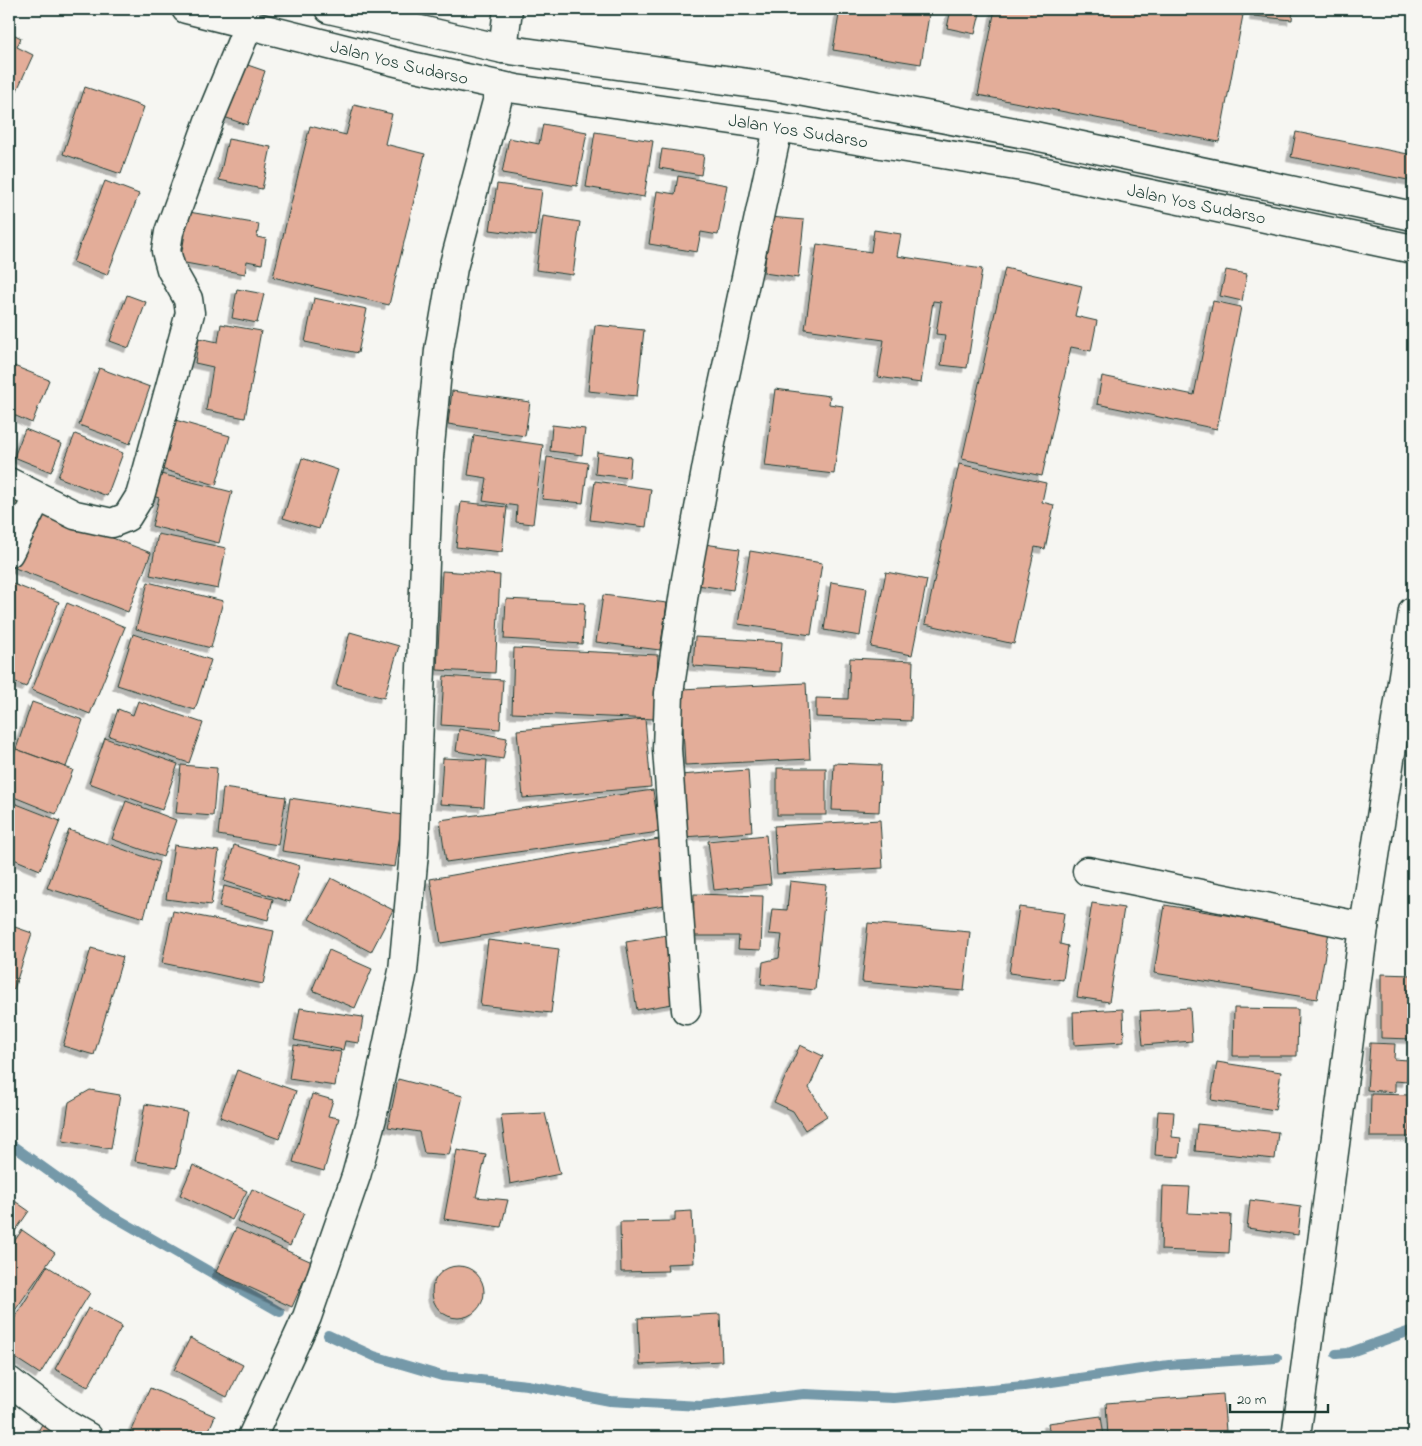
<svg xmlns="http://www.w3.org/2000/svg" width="1422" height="1446" font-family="'Indie Flower',sans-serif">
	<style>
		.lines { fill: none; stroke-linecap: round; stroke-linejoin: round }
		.stream { stroke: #7499a9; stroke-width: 10 }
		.building { fill: #e3ad99; stroke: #1f3d34; filter: url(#shadow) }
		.minor-casing { stroke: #1f3d34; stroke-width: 31 }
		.major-casing { stroke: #1f3d34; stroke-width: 31 }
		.highway-casing { stroke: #1f3d34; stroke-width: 31 }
		.minor { stroke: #f6f6f2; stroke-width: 28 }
		.major { stroke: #f6f6f2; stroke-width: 28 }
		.highway { stroke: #f6f6f2; stroke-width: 28 }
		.labels { text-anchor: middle; stroke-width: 4.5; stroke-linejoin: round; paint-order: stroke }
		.street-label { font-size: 18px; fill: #1f3d34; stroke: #f6f6f2 }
	</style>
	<defs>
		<filter id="shadow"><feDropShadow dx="-4.5" dy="4.5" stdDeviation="0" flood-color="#0004"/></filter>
	</defs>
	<rect width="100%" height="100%" fill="#f6f6f2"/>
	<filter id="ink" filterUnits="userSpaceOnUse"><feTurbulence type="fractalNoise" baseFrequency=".02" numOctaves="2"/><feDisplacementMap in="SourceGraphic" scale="10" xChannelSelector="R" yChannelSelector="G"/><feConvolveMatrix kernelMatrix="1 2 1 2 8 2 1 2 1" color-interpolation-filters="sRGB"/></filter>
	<g filter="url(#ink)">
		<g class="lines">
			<g class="stream">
				<polyline points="9,1143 104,1211 280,1312"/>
				<polyline points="328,1335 374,1356 442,1376 527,1385 610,1401 700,1406 804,1394 894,1398 1024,1386 1169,1365 1277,1358"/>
				<polyline points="1336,1354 1348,1353 1413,1330"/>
			</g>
		</g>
		<g class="building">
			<polygon points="840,9 930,9 921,64 833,50"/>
			<polygon points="951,9 981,9 975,34 947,28"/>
			<polygon points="995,9 1213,9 1243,15 1219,142 978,95"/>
			<polygon points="1255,9 1293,9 1292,20 1254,16"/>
			<polygon points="9,32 21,38 17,47 33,55 9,108"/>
			<polygon points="239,62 265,71 247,125 221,116"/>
			<polygon points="85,87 144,107 121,174 63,154"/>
			<polygon points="354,105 392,114 385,144 425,154 389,305 273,277 310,126 346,135"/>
			<polygon points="543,124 587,132 577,186 502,173 509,138 539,144"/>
			<polygon points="595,132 653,141 644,197 586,187"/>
			<polygon points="1296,132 1413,155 1413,181 1291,157"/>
			<polygon points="228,139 271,147 262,189 219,180"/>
			<polygon points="662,149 704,155 701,175 659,168"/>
			<polygon points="678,176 727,185 718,235 701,232 697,252 649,244 657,191 675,194"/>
			<polygon points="105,181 139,194 107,275 73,262"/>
			<polygon points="497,184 542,190 536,236 490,230"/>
			<polygon points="189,212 259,224 257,237 266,239 262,264 247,261 245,274 180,262"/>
			<polygon points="543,216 580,222 573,275 536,270"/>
			<polygon points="770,217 804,220 798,278 764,273"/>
			<polygon points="874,230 901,234 897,256 982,269 967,368 941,365 945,335 936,334 941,302 933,301 921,383 878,377 884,340 805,329 817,244 871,252"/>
			<polygon points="1005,268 1082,286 1075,316 1097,321 1091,351 1071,347 1042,476 962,459"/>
			<polygon points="1226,270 1247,274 1242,301 1220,296"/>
			<polygon points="237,289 264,294 257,323 232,318"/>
			<polygon points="127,295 146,302 129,348 110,341"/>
			<polygon points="314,298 367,309 358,353 305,342"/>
			<polygon points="1213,301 1241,307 1217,429 1097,404 1102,376 1194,395"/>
			<polygon points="221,324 261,331 245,418 206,410 213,367 195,363 199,338 218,342"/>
			<polygon points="595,325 644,330 637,396 588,391"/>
			<polygon points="9,364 49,380 32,423 9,413"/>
			<polygon points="99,368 150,387 130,444 79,425"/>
			<polygon points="775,389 830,396 829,404 843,406 834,474 765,466"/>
			<polygon points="452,391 530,402 525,436 448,424"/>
			<polygon points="165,417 230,436 216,485 151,466"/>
			<polygon points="552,425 585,429 582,455 550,451"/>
			<polygon points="25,429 62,444 51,472 14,457"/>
			<polygon points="75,434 123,453 107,496 58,477"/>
			<polygon points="474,435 543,445 533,524 516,522 517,506 483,501 487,478 468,475"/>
			<polygon points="597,452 631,457 629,478 595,474"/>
			<polygon points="547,457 588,463 583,503 542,499"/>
			<polygon points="302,458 338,470 319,529 283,518"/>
			<polygon points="959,464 1046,483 1042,502 1054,505 1045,549 1035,547 1014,644 925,624"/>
			<polygon points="149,471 232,492 219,543 152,526 159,498 144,493"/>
			<polygon points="595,481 651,489 646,527 590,520"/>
			<polygon points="9,494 20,501 9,521"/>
			<polygon points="461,502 507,507 502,552 456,547"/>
			<polygon points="38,509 151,553 128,612 15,568"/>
			<polygon points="158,534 226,548 218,589 150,575"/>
			<polygon points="704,544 740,549 733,590 697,585"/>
			<polygon points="750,551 822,563 811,635 738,624"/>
			<polygon points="442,571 500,575 495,673 437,670"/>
			<polygon points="886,572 927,580 912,655 871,647"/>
			<polygon points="148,582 223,601 211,648 136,629"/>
			<polygon points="831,582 867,588 860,636 824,630"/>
			<polygon points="11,583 59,602 26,687 9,680 9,588"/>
			<polygon points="603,595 667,603 660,650 596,642"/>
			<polygon points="506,599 585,603 582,644 504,639"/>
			<polygon points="67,603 125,627 90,714 32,690"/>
			<polygon points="350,632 399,646 384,698 336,685"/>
			<polygon points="133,634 211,660 195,710 117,685"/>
			<polygon points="695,637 782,642 780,672 693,666"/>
			<polygon points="514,648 658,655 655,719 512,713"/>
			<polygon points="850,658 913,661 911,721 816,717 816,698 848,699"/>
			<polygon points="444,676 503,680 500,729 441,725"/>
			<polygon points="806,683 810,759 685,765 681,689"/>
			<polygon points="138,701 203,723 189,763 109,736 118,709 133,715"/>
			<polygon points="32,702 83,720 66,767 16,749"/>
			<polygon points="645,719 651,787 523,798 517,730"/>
			<polygon points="459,729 507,738 503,759 456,751"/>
			<polygon points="105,738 178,764 162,810 89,783"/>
			<polygon points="16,749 73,770 56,814 9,795 9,771"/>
			<polygon points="443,758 487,760 484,807 440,804"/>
			<polygon points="834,763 881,765 879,812 832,810"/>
			<polygon points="181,765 217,768 213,816 176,813"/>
			<rect x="777" y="768" width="49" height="47"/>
			<polygon points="748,770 752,832 684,837 680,775"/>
			<polygon points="223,788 286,797 278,845 218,835"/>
			<polygon points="653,790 659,832 446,862 440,820"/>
			<polygon points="290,798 403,815 395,867 282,851"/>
			<polygon points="126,801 176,820 163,857 112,839"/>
			<polygon points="14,803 60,821 40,870 9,857 9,815"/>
			<polygon points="880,820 883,868 777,874 774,826"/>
			<polygon points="69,830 159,862 144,918 47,888"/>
			<polygon points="766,835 771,884 714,890 708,841"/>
			<polygon points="659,839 670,904 441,943 430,879"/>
			<polygon points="174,845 219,851 211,905 166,899"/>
			<polygon points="234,845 300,866 290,902 224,881"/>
			<polygon points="331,878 393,910 371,952 309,919"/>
			<polygon points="790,881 826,885 815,990 761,984 763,962 779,958 782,935 769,934 772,909 787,910"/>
			<polygon points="224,886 273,899 268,920 219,907"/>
			<polygon points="694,894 763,896 761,950 738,949 739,936 693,936"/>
			<polygon points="1092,903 1124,908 1109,1002 1077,997"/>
			<polygon points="1165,905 1329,932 1317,999 1154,973"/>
			<polygon points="1019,907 1064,913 1060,944 1068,946 1063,980 1009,973"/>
			<polygon points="173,911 274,931 263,984 162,963"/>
			<polygon points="868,923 970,932 964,991 862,982"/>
			<polygon points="9,925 32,933 14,989 9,987"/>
			<polygon points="667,935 678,1003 637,1010 626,942"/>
			<polygon points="488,940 559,949 551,1013 480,1005"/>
			<polygon points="91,948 123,957 94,1055 63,1046"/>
			<polygon points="329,950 372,969 355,1008 312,990"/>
			<polygon points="1381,974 1413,975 1413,1039 1381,1038"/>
			<polygon points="300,1008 363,1017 359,1043 345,1041 343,1050 294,1040"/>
			<polygon points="1190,1008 1192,1041 1143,1045 1140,1011"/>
			<polygon points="1234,1008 1298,1009 1297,1056 1233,1056"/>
			<polygon points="1123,1009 1124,1042 1074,1045 1073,1012"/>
			<polygon points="1370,1043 1395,1044 1394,1059 1408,1060 1407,1082 1395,1081 1395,1092 1367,1090"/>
			<polygon points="294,1045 341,1052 335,1086 289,1079"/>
			<polygon points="800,1045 823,1056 809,1088 827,1116 805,1130 793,1111 774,1102"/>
			<polygon points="1217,1062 1281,1072 1275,1110 1211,1100"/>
			<polygon points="237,1070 296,1091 279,1139 220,1117"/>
			<polygon points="398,1079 463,1096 449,1155 424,1153 419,1132 388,1127"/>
			<polygon points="90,1090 120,1095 111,1149 63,1141 69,1102"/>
			<polygon points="312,1094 333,1100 328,1116 339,1118 324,1171 293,1162"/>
			<polygon points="1371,1094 1411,1095 1410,1137 1370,1137"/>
			<polygon points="145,1104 187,1112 176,1168 135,1161"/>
			<polygon points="1158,1111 1174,1112 1172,1137 1181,1138 1179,1157 1155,1155"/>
			<polygon points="545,1113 560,1174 510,1184 501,1115"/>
			<polygon points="1197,1124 1278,1132 1275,1159 1195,1151"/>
			<polygon points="457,1150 486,1155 476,1197 508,1200 501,1227 444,1219"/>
			<polygon points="193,1165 247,1191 232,1220 180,1195"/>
			<polygon points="1163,1186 1190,1187 1188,1213 1231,1215 1229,1253 1161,1250"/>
			<polygon points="252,1189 304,1213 290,1246 237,1221"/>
			<polygon points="9,1197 29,1211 9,1240"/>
			<polygon points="1250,1200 1301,1207 1298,1235 1247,1228"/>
			<polygon points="692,1211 694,1263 667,1264 668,1271 621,1272 620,1222 675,1221 675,1212"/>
			<polygon points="236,1228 312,1262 292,1307 216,1272"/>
			<polygon points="22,1230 55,1253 9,1319 9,1249"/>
			<polygon points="47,1266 90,1293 40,1374 9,1354 9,1327"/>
			<circle cx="458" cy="1292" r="26"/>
			<polygon points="88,1308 122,1326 88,1387 55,1369"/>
			<polygon points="720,1314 722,1361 640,1365 638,1318"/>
			<polygon points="190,1338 243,1365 227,1397 174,1370"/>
			<polygon points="150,1388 215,1416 206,1437 128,1437"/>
			<polygon points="1223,1394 1226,1431 1151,1437 1108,1437 1106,1403"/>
			<polygon points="1101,1416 1104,1437 1050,1437 1048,1423"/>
			<polygon points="42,1424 66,1437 35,1437"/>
		</g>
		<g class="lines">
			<g class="minor-casing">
				<g id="minor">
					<polyline points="503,49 508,9"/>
					<polyline points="9,482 75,515 112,523 127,517 140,496 148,468 190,313 188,299 171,269 166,251 169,232 210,118 249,24"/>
					<polyline points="9,553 37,498"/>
					<polyline points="1087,871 1364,927"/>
					<polyline points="686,1010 667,749 669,693 686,579 714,427 778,128"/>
					<polyline points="9,1381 67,1425 88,1437"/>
					<polyline points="252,1437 307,1317 356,1176 372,1118 403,971 414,853 429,457 439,350 453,268 501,86"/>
				</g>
			</g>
			<g class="major-casing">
				<polyline id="major" points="1296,1437 1364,927 1413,611"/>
			</g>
			<g class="highway-casing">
				<g id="highway">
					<path id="s1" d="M186 9 416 67 516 89 753 123 1022 167 1413 249"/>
					<polyline points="329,9 503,49 784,88 1030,135 1413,216"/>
				</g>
			</g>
			<use href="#minor" class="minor"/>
			<use href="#major" class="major"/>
			<use href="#highway" class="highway"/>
		</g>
	</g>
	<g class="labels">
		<g class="street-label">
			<text dy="6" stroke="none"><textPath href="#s1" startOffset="220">Jalan Yos Sudarso</textPath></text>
			<text dy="6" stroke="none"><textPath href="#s1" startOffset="625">Jalan Yos Sudarso</textPath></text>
			<text dy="6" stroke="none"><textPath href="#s1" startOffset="1030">Jalan Yos Sudarso</textPath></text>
		</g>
	</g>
	<rect width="1422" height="1446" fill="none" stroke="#f6f6f2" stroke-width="30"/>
	<rect x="15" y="15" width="1392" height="1416" fill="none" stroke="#1f3d34" stroke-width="2" filter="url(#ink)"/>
	<path d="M1230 1404v8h98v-8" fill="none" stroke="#1f3d34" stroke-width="2.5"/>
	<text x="1237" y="1404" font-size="15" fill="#1f3d34" stroke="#f6f6f2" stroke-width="4" paint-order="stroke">20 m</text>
</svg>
